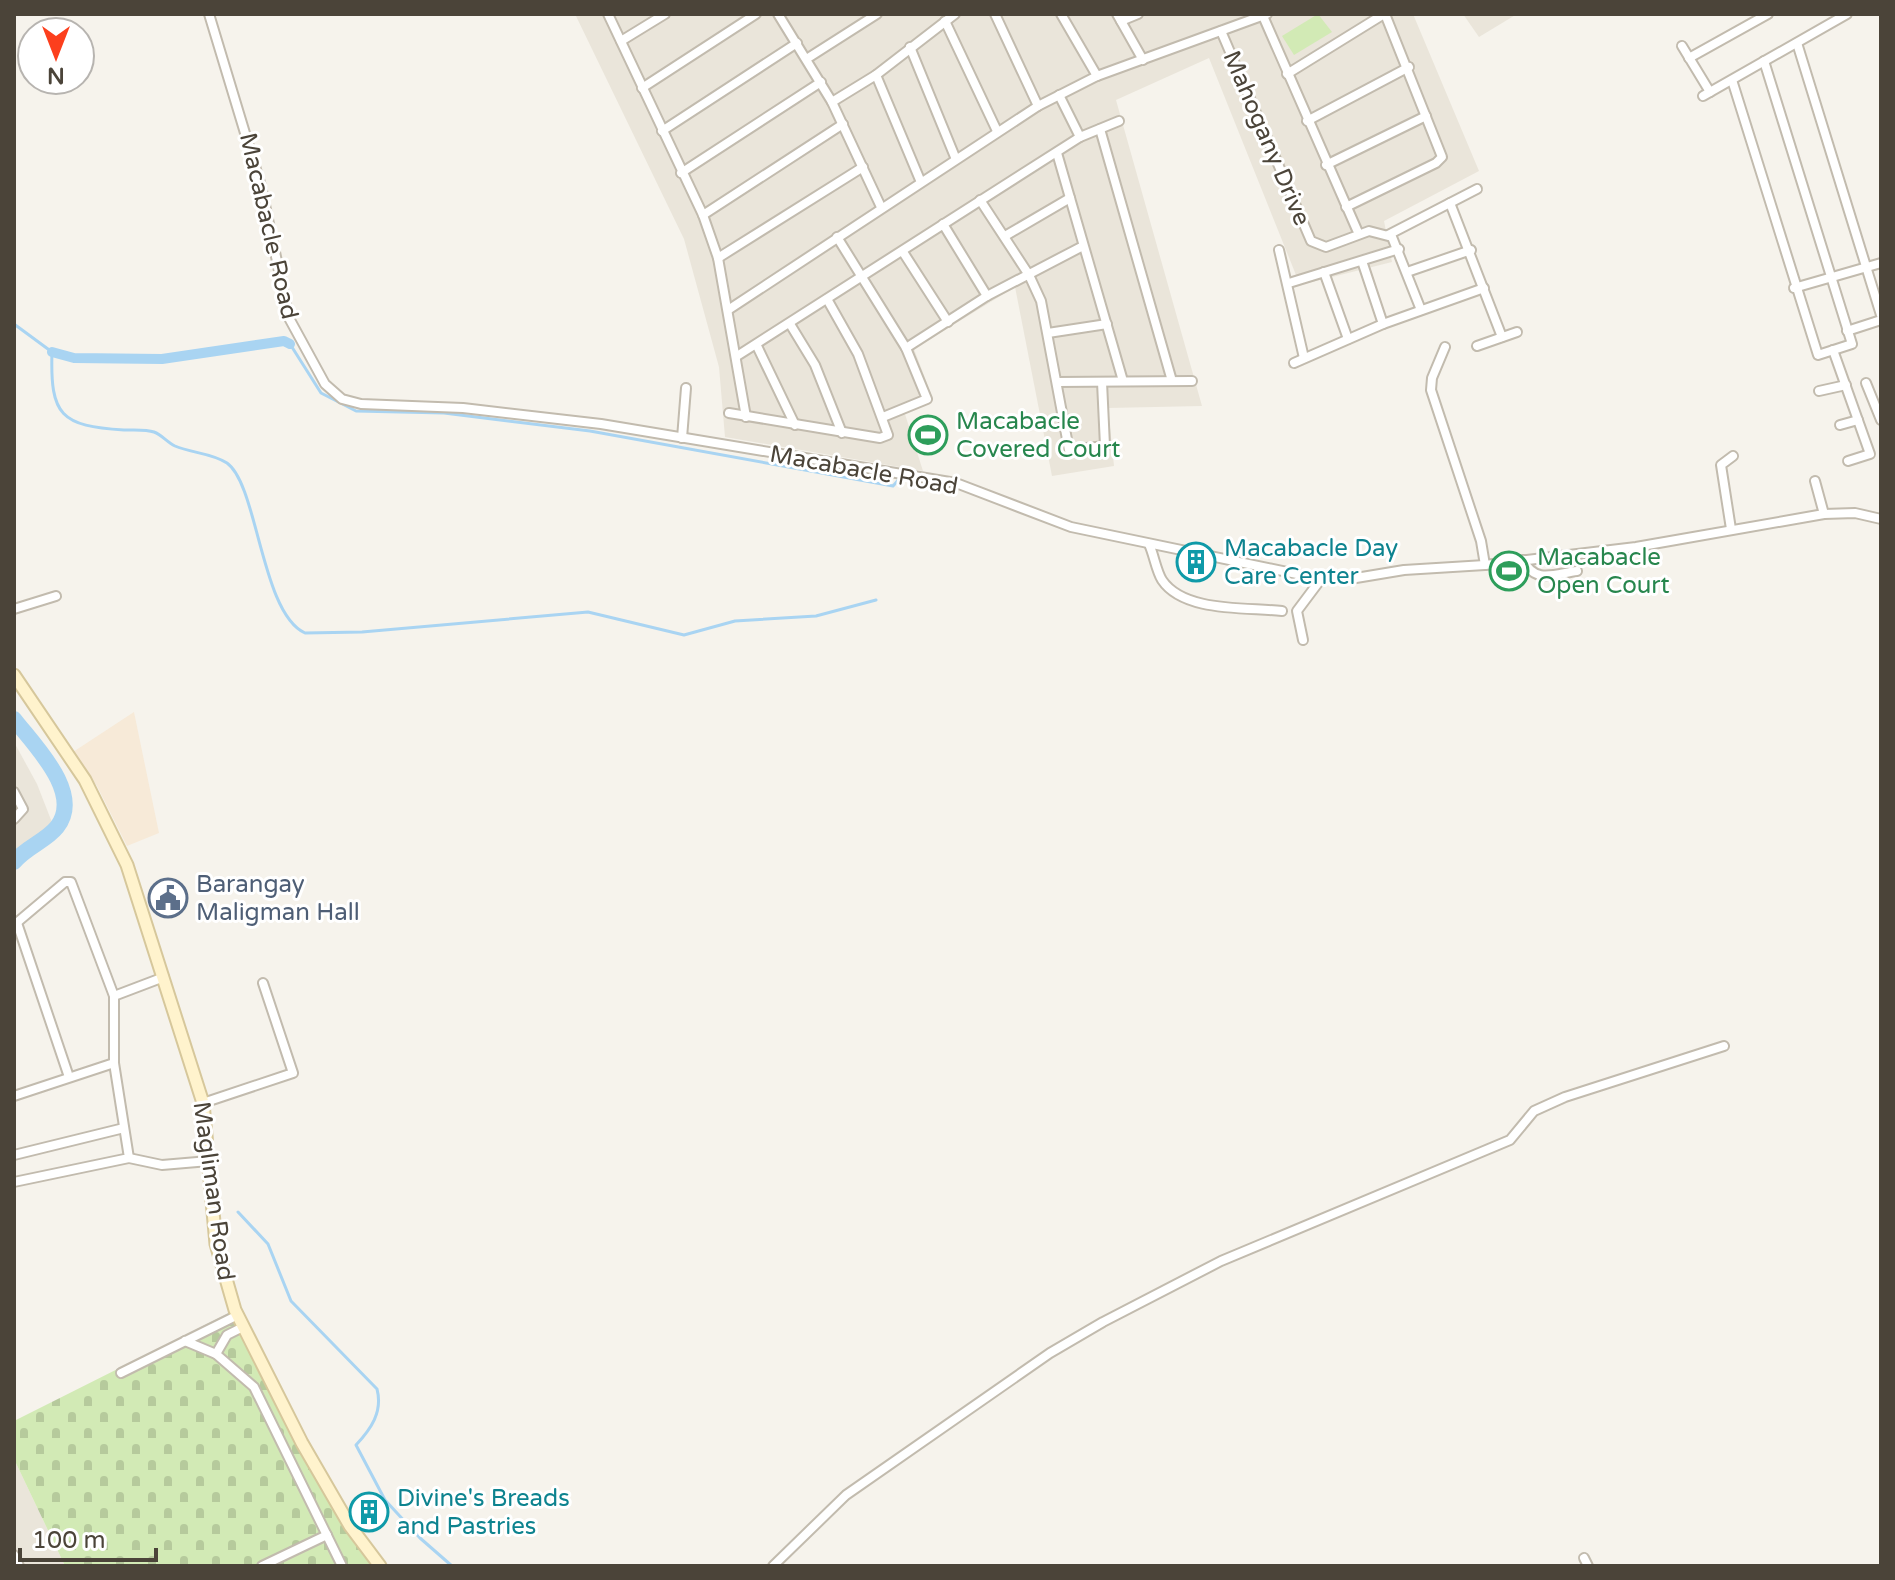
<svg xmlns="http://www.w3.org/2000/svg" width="1895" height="1580" font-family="'Varela Round',sans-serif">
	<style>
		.residential { fill: #eae5da }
		.commercial { fill: #f7ead8 }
		.grass { fill: #d2eab5 }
		.cemetery { fill: url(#cemetery-stones) }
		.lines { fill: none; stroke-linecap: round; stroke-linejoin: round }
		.stream { stroke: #a9d4f2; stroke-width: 3 }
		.canal { stroke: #a9d4f2; stroke-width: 10 }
		.river { stroke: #a9d4f2; stroke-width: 16 }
		.street-casing { stroke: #c2bbae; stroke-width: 12 }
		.secondary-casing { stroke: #d6c79b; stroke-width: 15 }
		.street { stroke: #fff; stroke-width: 8 }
		.secondary { stroke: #fff3cd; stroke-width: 11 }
		.labels { text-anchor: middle; stroke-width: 6; stroke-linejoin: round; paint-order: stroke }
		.street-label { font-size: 24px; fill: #4b4439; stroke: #fff }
		.leisure-label { font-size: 24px; fill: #27864d; stroke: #fff; text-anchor: start }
		.culture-label { font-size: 24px; fill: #0d838f; stroke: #fff; text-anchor: start }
		.service-label { font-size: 24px; fill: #4e5e75; stroke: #fff; text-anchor: start }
	</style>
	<defs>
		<pattern id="cemetery-stones" width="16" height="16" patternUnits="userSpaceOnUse" patternTransform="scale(2)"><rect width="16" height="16" fill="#d2eab5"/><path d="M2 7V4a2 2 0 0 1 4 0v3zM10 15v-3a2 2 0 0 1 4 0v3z" fill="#b6ca9c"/></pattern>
	</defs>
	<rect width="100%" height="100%" fill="#f6f3ec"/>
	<g class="residential">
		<polygon points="575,14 1413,14 1479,171 1384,221 1392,262 1300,285 1209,58 1116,100 1202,406 1108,408 1114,466 1052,476 1015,287 914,349 933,399 904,411 923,471 725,437 719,367 684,239"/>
		<polygon points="1463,14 1517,14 1479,37"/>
		<polygon points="14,742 37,784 53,825 14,851"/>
		<polygon points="14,1459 65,1566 14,1566"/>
	</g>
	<polygon class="commercial" points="134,712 159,833 127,846 97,786 73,752"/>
	<polygon class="grass" points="1318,14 1332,32 1294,55 1282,36"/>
	<polygon class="cemetery" points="235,1310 302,1443 380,1566 65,1566 14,1459 14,1421"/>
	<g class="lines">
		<g class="stream">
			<path d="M14 324 52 352C50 416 61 426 124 430 133 430 146 429 154 432 162 435 167 442 175 446 191 453 212 453 227 463 258 485 261 613 305 633L362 632 588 612 684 635 735 621 816 616 876 600"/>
			<polyline points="290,344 321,393 356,411 444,413 590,431 893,486 901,477"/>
			<polyline points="128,357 162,359"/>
			<path d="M238 1212 268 1244 291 1301 377 1389C383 1412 371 1429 356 1445L385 1500 420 1538 452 1566"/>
		</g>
		<polyline class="canal" points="52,352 74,358 162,359 284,341 290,344"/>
		<path class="river" d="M14 719C33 744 84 793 57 827 46 841 26 847 14 862"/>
		<g class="street-casing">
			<g id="street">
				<polyline points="209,14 261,186 289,318 325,384 342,399 361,404 463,408 601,424 956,483 1071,527 1321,579 1350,579 1404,570 1485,565 1636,547 1824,514 1855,513 1881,519"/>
				<polyline points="608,14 703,215 718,258 746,417"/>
				<polyline points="778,14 832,102 881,207"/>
				<polyline points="995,14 1038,106"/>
				<polyline points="1061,14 1097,76"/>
				<polyline points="1117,14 1143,60"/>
				<polyline points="1263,16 1357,230"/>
				<polyline points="945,21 997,131"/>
				<polyline points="1121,21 1138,14"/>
				<polyline points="1221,31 1311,241 1326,247 1369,231 1392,237 1421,310"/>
				<polyline points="621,41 665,14"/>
				<polyline points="1797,43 1881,315"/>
				<polyline points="1682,46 1710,92"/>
				<polyline points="910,47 955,157"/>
				<polyline points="808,58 877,14"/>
				<polyline points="1689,58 1768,14"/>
				<polyline points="1287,74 1384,14"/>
				<polyline points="876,75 920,180"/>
				<polyline points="1732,80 1818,355 1852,344 1764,61"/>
				<polyline points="642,88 756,14"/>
				<polyline points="1703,96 1847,14"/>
				<polyline points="832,102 876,75 955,14"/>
				<polyline points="1307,121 1409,67"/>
				<polyline points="1100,129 1172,381"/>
				<polyline points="662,131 797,43"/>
				<polyline points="1080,137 1119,121"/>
				<polyline points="1057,153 1123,381"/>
				<polyline points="1326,165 1426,116"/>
				<polyline points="681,173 821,82"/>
				<polyline points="980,200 1029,275 1041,301 1069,450 1105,446 1102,382"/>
				<polyline points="1450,203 1502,337"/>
				<polyline points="1346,207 1436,163 1442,157 1385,14"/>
				<polyline points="703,215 843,124"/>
				<polyline points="943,224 987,296"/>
				<polyline points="1388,235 1477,189"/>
				<polyline points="1005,236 1070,198"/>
				<polyline points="837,237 906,348 927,399 883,417"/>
				<polyline points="1279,250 1304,358"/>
				<polyline points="903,252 948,322"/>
				<polyline points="718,258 863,167"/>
				<polyline points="1362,261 1383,324"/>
				<polyline points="1324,272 1348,339"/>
				<polyline points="1407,272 1471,250"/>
				<polyline points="1289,283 1399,249"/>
				<polyline points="1794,288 1881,263"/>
				<polyline points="728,310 1038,106 1097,76 1267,14"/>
				<polyline points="790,324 815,365 842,433"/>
				<polyline points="1847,331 1881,320"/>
				<polyline points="1048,333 1107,324"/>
				<polyline points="757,346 795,425"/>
				<polyline points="1477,346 1517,332"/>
				<polyline points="1445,347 1432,378 1431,390 1481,541 1485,565"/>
				<polyline points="906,348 987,296 1083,246"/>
				<polyline points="1833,350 1870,454 1848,461"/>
				<polyline points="737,356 1080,137 1059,95"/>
				<polyline points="1294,363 1383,324 1484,288"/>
				<polyline points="1057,382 1192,381"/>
				<polyline points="1866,383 1881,420"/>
				<polyline points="1819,391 1846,385"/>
				<polyline points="729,413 880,438 888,435 858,354 827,299"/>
				<polyline points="1840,425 1858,420"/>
				<polyline points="682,438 686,388"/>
				<polyline points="1815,481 1824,514"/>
				<polyline points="1731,529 1721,465 1733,456"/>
				<path d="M1149 544C1154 555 1156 570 1162 580 1184 613 1248 607 1282 611"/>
				<path d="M1523 560C1535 584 1554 574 1577 571"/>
				<polyline points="14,609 56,596"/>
				<polyline points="1303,640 1297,611 1321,579"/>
				<polyline points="14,792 23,809 14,819"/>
				<polyline points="17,923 69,1077"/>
				<polyline points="14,925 65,882 71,882 114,996 114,1063 129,1158 14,1182"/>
				<polyline points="114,996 164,977"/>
				<polyline points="14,1096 114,1063"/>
				<polyline points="203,1103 293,1073 263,983"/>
				<polyline points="14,1155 124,1128"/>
				<polyline points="129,1158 162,1165 209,1161"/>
				<polyline points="185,1341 216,1354 254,1387 342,1566"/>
				<polyline points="216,1354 227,1335 243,1327"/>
				<polyline points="121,1373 238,1315"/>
				<polyline points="14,1555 19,1566"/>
				<polyline points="1584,1558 1588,1566"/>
				<polyline points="262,1566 327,1535"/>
				<polyline points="773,1566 846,1495 1050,1353 1103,1322 1221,1261 1510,1140 1534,1111 1565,1097 1724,1046"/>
			</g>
		</g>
		<g class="secondary-casing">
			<polyline id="secondary" points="14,675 85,780 127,865 203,1103 216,1244 235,1310 302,1443 350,1526 380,1566"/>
		</g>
		<use href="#street" class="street"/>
		<use href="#secondary" class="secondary"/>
	</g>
	<defs>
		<g id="stadium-ring" transform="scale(2)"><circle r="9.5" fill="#fff" stroke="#2e9e5b" stroke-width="1.5"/><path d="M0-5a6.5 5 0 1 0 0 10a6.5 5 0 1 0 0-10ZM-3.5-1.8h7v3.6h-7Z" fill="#2e9e5b"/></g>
		<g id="building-ring" transform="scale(2)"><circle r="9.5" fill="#fff" stroke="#0f9aa8" stroke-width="1.5"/><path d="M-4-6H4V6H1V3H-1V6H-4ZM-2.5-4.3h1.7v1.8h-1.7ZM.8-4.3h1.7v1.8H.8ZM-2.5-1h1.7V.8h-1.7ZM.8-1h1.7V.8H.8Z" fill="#0f9aa8"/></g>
		<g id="civic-ring" transform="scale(2)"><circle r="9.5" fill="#fff" stroke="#5c6f8a" stroke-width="1.5"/><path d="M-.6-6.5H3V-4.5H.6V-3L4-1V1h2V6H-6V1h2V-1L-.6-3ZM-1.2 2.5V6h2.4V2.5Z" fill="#5c6f8a"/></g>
	</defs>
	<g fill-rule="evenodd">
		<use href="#stadium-ring" x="928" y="435"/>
		<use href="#building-ring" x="1196" y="562"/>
		<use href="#stadium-ring" x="1509" y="571"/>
		<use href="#civic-ring" x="168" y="898"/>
		<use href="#building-ring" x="369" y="1512"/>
	</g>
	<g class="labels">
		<g class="street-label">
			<text transform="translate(1267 138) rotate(67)" y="8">Mahogany Drive</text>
			<text transform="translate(269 226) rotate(77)" y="8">Macabacle Road</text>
			<text transform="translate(864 470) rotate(10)" y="8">Macabacle Road</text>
			<text transform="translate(214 1191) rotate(82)" y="8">Magliman Road</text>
		</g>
		<g class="leisure-label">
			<text x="956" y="429">Macabacle<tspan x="956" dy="28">Covered Court</tspan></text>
			<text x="1537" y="565">Macabacle<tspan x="1537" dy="28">Open Court</tspan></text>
		</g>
		<g class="culture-label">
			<text x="1224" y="556">Macabacle Day<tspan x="1224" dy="28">Care Center</tspan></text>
			<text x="397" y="1506">Divine's Breads<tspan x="397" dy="28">and Pastries</tspan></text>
		</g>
		<g class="service-label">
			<text x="196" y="892">Barangay<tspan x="196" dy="28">Maligman Hall</tspan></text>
		</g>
	</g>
	<rect width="1895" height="1580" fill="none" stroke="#4b4439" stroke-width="32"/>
	<g transform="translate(56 56) rotate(180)"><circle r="38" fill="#ffffff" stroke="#b7b4b0" stroke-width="2"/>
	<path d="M0-6L14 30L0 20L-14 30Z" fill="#fc3f1d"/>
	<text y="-12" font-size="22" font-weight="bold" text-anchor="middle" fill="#4b4439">N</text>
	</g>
	<path d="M20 1548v12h136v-12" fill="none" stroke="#4b4439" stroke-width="4"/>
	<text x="32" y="1548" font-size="24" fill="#4b4439" stroke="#ffffff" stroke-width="6" paint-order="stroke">100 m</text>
</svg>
